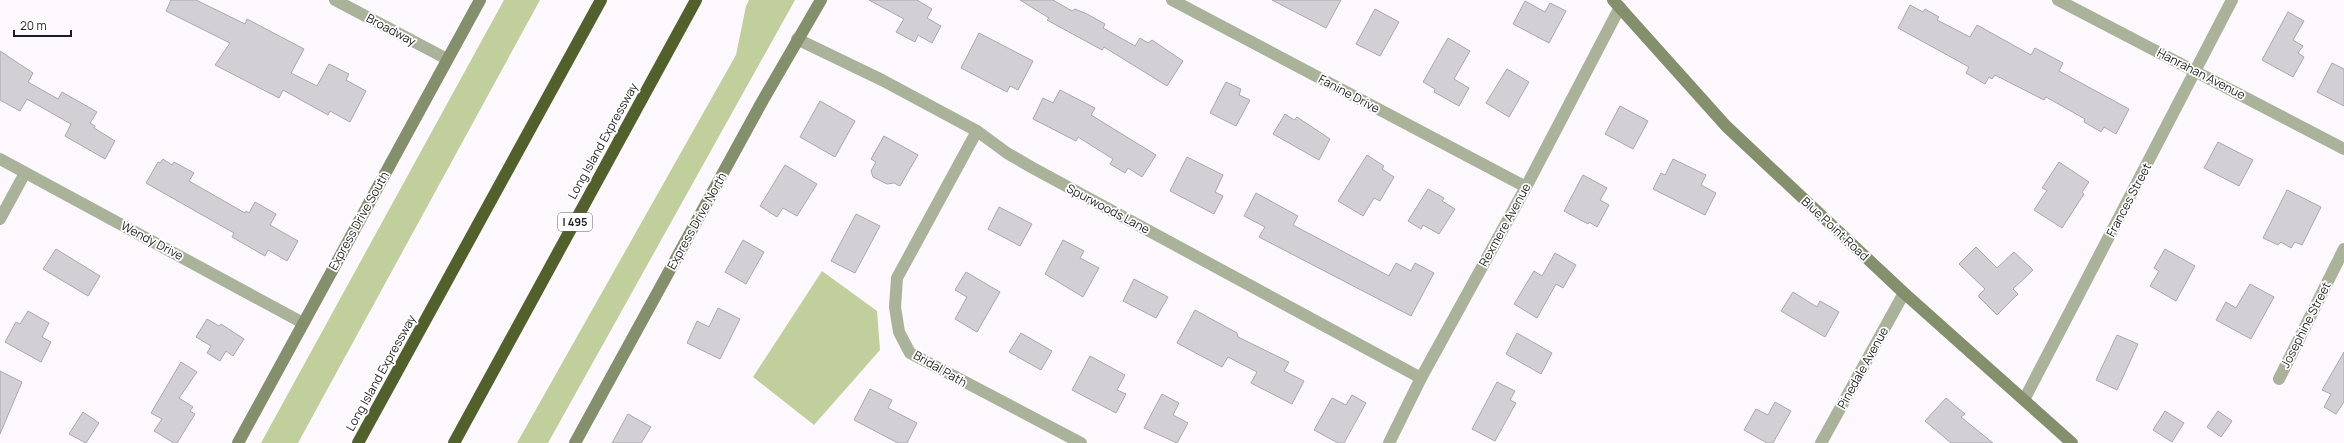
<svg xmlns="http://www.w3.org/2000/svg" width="2344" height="443" font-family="Manrope,sans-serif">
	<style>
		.green { fill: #c0cf9c }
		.building { fill: #d3d0d5; stroke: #aba8ad }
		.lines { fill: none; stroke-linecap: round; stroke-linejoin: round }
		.street { stroke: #aab29a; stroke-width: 12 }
		.secondary { stroke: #848f6b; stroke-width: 12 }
		.highway { stroke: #52602c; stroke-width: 12 }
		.labels { text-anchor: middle; stroke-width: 3.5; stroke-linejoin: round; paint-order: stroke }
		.shield { fill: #fff; stroke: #626162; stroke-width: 1 }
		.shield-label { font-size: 11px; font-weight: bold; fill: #1e1d1f }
		.street-label { font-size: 12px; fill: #1e1d1f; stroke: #fff }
	</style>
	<rect width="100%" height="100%" fill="#fcf8fe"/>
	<g class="green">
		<polygon points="504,0 540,0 298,443 261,443"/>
		<polygon points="749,0 795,0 548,443 517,443 736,55 746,6"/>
		<polygon points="822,271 877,311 880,350 814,425 753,377"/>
	</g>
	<g class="building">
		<polygon points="171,0 196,0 245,24 247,19 304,49 291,73 317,86 329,64 349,74 346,80 366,91 350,122 330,111 328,115 283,90 279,98 215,65 230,43 166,11"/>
		<polygon points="869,0 917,0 932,9 927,18 941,26 932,43 918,35 915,42 896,32 904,19"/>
		<polygon points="1020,0 1053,0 1072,11 1075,9 1087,14 1105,24 1103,28 1135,46 1140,38 1148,43 1152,40 1183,61 1167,86 1104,47 1102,50 1047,20 1049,18"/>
		<polygon points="1272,0 1341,0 1326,28"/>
		<polygon points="1525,1 1545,12 1550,3 1566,11 1549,43 1513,24"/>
		<polygon points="1910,5 1923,12 1925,9 1939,17 1937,20 1970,37 1977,25 2031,55 2035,48 2063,63 2059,71 2129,109 2116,134 2104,127 2101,132 2084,122 2085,119 2046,97 2044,100 1995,75 1992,79 1989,77 1985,84 1966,73 1969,67 1898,28"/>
		<polygon points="1375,9 1399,22 1380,56 1356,44"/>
		<polygon points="2288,12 2304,21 2293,40 2303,46 2298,53 2304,57 2293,77 2262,60"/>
		<polygon points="979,33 1033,61 1018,90 1010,86 1007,92 961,68"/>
		<polygon points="1448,38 1470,51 1454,79 1469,88 1459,106 1434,92 1435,89 1423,82"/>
		<polygon points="0,51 33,73 28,82 58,99 62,92 97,112 90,123 95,126 94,128 115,141 105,159 65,136 71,124 27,99 20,111 0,100"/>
		<polygon points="2332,63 2344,69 2344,106 2317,92"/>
		<polygon points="1507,69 1529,82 1509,117 1486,103"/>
		<polygon points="1226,82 1241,89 1239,95 1250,100 1236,126 1210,113"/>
		<polygon points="1060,90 1095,108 1091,115 1156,155 1142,177 1128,168 1125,173 1110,164 1113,159 1078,137 1076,141 1033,119 1043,98 1053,103"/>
		<polygon points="820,101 855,121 835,157 800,137"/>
		<polygon points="1620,106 1648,121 1633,149 1605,134"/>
		<polygon points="1285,114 1294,120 1297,117 1330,139 1319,160 1273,134"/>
		<polygon points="884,136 918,155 900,186 894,183 887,184 873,177 871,171 876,162 871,159"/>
		<polygon points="2218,142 2253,160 2239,186 2204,168"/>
		<polygon points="1367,155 1384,166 1382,169 1394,177 1380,201 1374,198 1363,216 1338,201"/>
		<polygon points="1187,157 1223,175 1215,192 1223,196 1214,214 1170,191"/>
		<polygon points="163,159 172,165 174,162 194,173 189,181 245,213 246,211 249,213 255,202 276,214 270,225 298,241 287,261 268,250 265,256 232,237 234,233 146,183 158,162 160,163"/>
		<polygon points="1673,159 1706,175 1701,185 1716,193 1705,215 1653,189 1661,173 1665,175"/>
		<polygon points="2059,162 2089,182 2082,192 2084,194 2062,228 2034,210 2047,190 2042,188"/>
		<polygon points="785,165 817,184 797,216 783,208 777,217 760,206"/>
		<polygon points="1583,175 1607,188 1600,200 1609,205 1597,227 1589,222 1588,224 1564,211"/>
		<polygon points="1428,189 1444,198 1442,201 1455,209 1439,234 1423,225 1421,229 1408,221"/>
		<polygon points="2287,190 2321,207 2302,245 2295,242 2291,248 2281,242 2278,245 2263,238"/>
		<polygon points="1256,193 1298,216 1293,225 1389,276 1396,263 1411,271 1415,263 1434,273 1411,316 1259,237 1265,227 1244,216"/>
		<polygon points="999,207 1032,224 1020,246 988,229"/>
		<polygon points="856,214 880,226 855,273 831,261"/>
		<polygon points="743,240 764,252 746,284 725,272"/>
		<polygon points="1063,240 1084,251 1080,258 1099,268 1083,297 1045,274"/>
		<polygon points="1976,247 1997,268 2014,252 2033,270 2013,289 2018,294 1997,315 1978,296 1985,289 1959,264"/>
		<polygon points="56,249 100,276 88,296 43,269"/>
		<polygon points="2165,249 2195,266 2176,301 2150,286 2159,271 2154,268"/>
		<polygon points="1555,253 1576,265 1563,288 1556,284 1537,318 1514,304 1534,271 1542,276"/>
		<polygon points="966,272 1000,292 977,332 955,319 967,297 955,290"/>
		<polygon points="1134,279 1168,297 1156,318 1123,301"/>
		<polygon points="2250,284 2274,297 2251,339 2216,320 2226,302 2236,308"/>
		<polygon points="1793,292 1817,307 1820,301 1839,312 1825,337 1781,311"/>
		<polygon points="718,308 740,319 720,359 687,343 697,321 709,327"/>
		<polygon points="1195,310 1237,333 1238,337 1289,362 1284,371 1304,381 1292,404 1251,383 1257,372 1228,357 1222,367 1177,343"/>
		<polygon points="28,311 49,323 42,337 51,342 41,362 5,342 16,322 20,324"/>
		<polygon points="207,319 219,326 221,324 244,339 233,356 226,351 220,361 207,353 211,346 196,337"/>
		<polygon points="1021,333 1052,351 1041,370 1009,352"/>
		<polygon points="1517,333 1552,353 1541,374 1506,354"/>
		<polygon points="2117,335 2138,344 2117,390 2096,380"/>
		<polygon points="2344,352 2344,402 2336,414 2324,407 2331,394 2322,390"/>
		<polygon points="1090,356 1125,375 1117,390 1126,394 1116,413 1072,390"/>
		<polygon points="181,362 197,372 179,398 193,407 190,411 195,414 177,443 174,443 154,431 162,419 151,413"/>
		<polygon points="0,371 22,382 0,434"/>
		<polygon points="1497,382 1515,391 1510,400 1516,403 1495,441 1472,429"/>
		<polygon points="870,389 892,400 888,408 917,423 907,443 898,443 854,420"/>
		<polygon points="1162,394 1179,403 1173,415 1188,423 1177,443 1144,428"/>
		<polygon points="1352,395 1366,403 1344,443 1338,443 1314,430 1332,398 1346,405"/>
		<polygon points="1946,398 1965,414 1961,417 1993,443 1951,443 1925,421"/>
		<polygon points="1775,402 1791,411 1773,443 1767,443 1744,430 1756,409 1768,415"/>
		<polygon points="2165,411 2184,423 2172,442 2153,430"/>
		<polygon points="2218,411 2232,421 2221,437 2207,427"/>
		<polygon points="83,412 99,423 86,443 69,434"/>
		<polygon points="628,414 651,427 641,443 612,443"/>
	</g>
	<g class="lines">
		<g class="street">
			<polyline points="335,0 447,59"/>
			<polyline points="1172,0 1526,187"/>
			<polyline points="2058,0 2344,149"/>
			<polyline points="797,39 882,80 977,131 1007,153 1031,167 1421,378"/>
			<polyline points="977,131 897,278 895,307 899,332 910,353 1081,443"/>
			<polyline points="0,159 303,323"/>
			<polyline points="0,219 25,173"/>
			<polyline points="2279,379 2344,249"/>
			<polyline points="2024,400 2232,0"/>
			<polyline points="1389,443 1421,378 1526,187 1620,7"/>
			<polyline points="1821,443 1904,293"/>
		</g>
		<g class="secondary">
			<polyline points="1613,0 1726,126 1904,293 2072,443"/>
			<polyline points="238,443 480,0"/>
			<polyline points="575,443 763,100 821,0"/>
		</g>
		<g class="highway">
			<polyline points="358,443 601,0"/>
			<polyline points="454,443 696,0"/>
		</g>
	</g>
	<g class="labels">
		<rect class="shield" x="558" y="213" width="34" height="18" rx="3"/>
		<g class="shield-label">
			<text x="575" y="226">I 495</text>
		</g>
		<g class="street-label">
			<text transform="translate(391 30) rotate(28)" y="4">Broadway</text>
			<text transform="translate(2201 74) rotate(27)" y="4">Hanrahan Avenue</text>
			<text transform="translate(1349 94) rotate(28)" y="4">Fanine Drive</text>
			<text transform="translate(603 141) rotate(-61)" y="4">Long Island Expressway</text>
			<text transform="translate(2129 200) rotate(-62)" y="4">Frances Street</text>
			<text transform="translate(1108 209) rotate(28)" y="4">Spurwoods Lane</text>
			<text transform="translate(359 221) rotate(-61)" y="4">Express Drive South</text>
			<text transform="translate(697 221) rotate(-61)" y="4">Express Drive North</text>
			<text transform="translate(1505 225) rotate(-61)" y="4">Rexmere Avenue</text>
			<text transform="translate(1835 229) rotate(43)" y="4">Blue Point Road</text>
			<text transform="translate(152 241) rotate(28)" y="4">Wendy Drive</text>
			<text transform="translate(2306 325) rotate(-63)" y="4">Josephine Street</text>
			<text transform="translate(1863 368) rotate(-61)" y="4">Pinedale Avenue</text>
			<text transform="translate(940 369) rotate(30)" y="4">Bridal Path</text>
			<text transform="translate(381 373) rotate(-61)" y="4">Long Island Expressway</text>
		</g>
	</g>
	<path d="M14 30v6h57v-6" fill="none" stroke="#1e1d1f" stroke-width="2"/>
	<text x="20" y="30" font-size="12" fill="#1e1d1f" stroke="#ffffff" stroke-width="3" paint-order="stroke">20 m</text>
</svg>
